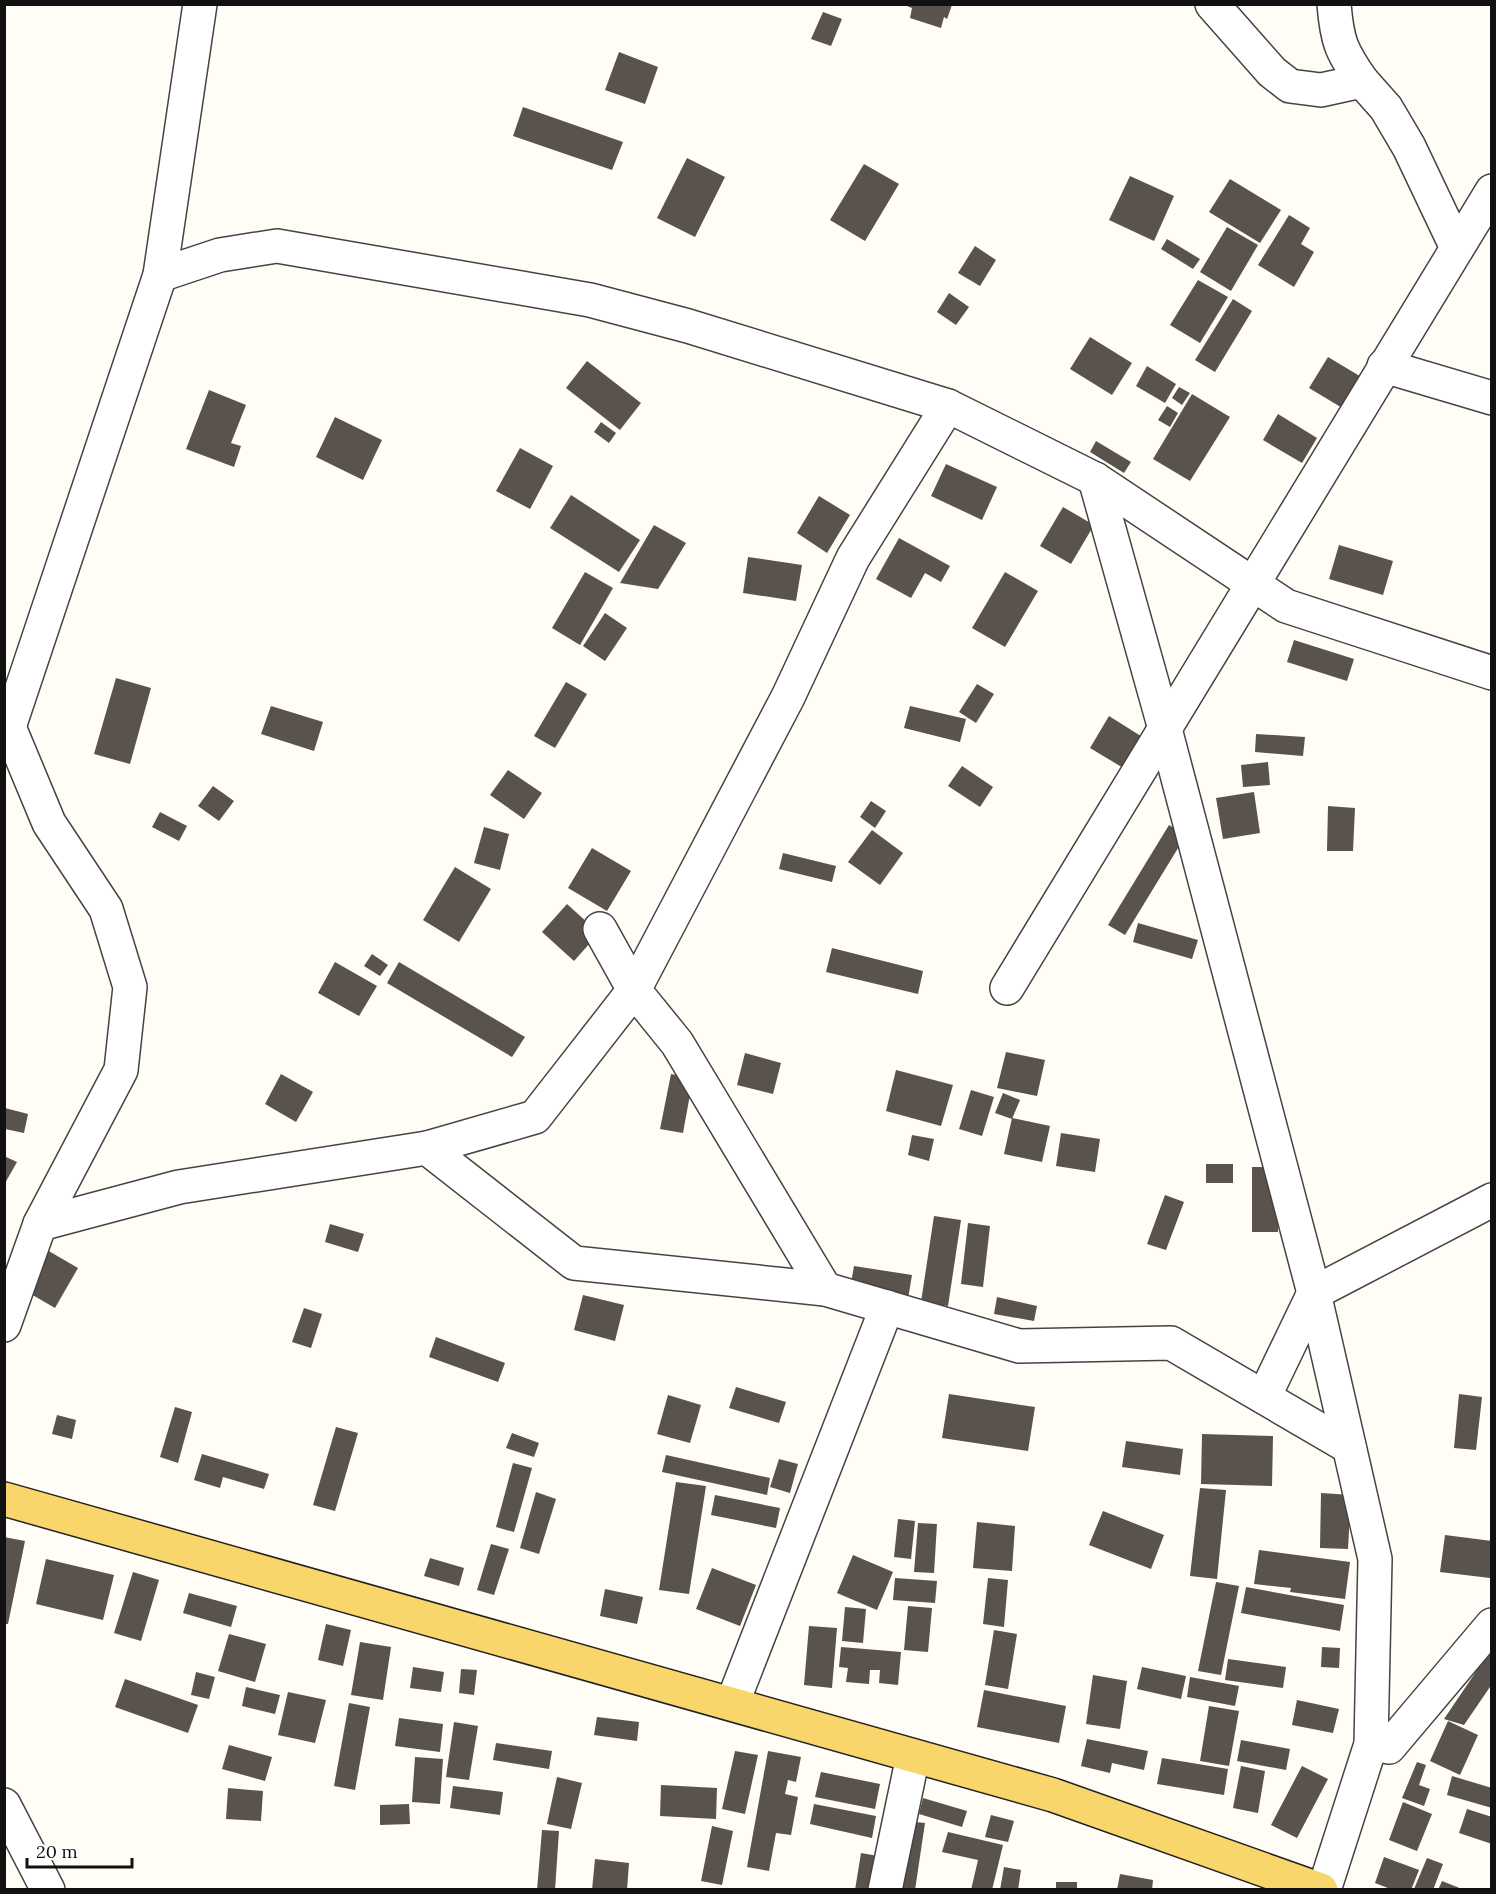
<svg xmlns="http://www.w3.org/2000/svg" width="1496" height="1894" font-family="Lora,serif">
	<style>
		.building { fill: #5a524d }
		.lines { fill: none; stroke-linecap: round; stroke-linejoin: round }
		.street-casing { stroke: #444; stroke-width: 36 }
		.primary-casing { stroke: #222; stroke-width: 36 }
		.street { stroke: #fff; stroke-width: 33 }
		.primary { stroke: #f9d66b; stroke-width: 33 }
	</style>
	<rect width="100%" height="100%" fill="#fffdf5"/>
	<g class="building">
		<polygon points="904,5 952,5 947,19 944,17 941,28 910,18 912,8"/>
		<polygon points="823,12 842,19 831,46 811,39"/>
		<polygon points="619,52 658,67 645,104 605,90"/>
		<polygon points="523,107 623,142 612,170 513,136"/>
		<polygon points="687,158 725,177 695,237 657,218"/>
		<polygon points="864,164 899,184 865,241 830,220"/>
		<polygon points="1130,176 1174,196 1154,241 1109,220"/>
		<polygon points="1230,179 1281,210 1260,243 1209,212"/>
		<polygon points="1289,215 1310,228 1301,244 1314,252 1294,287 1258,265"/>
		<polygon points="1227,227 1258,245 1231,291 1200,272"/>
		<polygon points="1167,239 1200,259 1193,269 1161,249"/>
		<polygon points="975,246 996,260 980,286 958,273"/>
		<polygon points="1198,280 1228,297 1200,343 1170,325"/>
		<polygon points="949,293 969,307 956,325 937,312"/>
		<polygon points="1233,299 1252,311 1215,372 1195,360"/>
		<polygon points="1090,337 1132,363 1112,395 1070,369"/>
		<polygon points="1328,357 1363,378 1344,409 1309,388"/>
		<polygon points="587,361 641,403 620,430 566,388"/>
		<polygon points="1147,366 1176,384 1165,403 1136,386"/>
		<polygon points="1179,387 1190,393 1182,405 1172,398"/>
		<polygon points="209,390 246,405 231,443 241,446 234,467 186,449"/>
		<polygon points="1192,394 1230,417 1190,481 1153,459"/>
		<polygon points="1167,406 1178,413 1170,427 1158,420"/>
		<polygon points="1278,414 1317,438 1302,463 1263,440"/>
		<polygon points="335,417 382,440 363,480 316,457"/>
		<polygon points="601,422 616,433 609,443 594,432"/>
		<polygon points="1096,441 1131,462 1124,473 1090,452"/>
		<polygon points="520,448 553,466 530,509 496,491"/>
		<polygon points="946,464 997,487 982,520 931,496"/>
		<polygon points="571,495 640,540 619,572 550,528"/>
		<polygon points="819,496 850,515 827,553 797,533"/>
		<polygon points="1063,507 1094,525 1071,564 1040,546"/>
		<polygon points="654,525 686,543 658,589 620,583"/>
		<polygon points="899,538 950,566 941,582 925,573 911,598 876,579"/>
		<polygon points="1339,545 1393,561 1383,595 1329,579"/>
		<polygon points="748,557 802,565 796,601 743,593"/>
		<polygon points="585,572 613,588 580,645 552,628"/>
		<polygon points="1005,572 1038,591 1005,647 972,628"/>
		<polygon points="605,613 627,628 605,661 583,646"/>
		<polygon points="1294,640 1354,659 1347,681 1287,662"/>
		<polygon points="116,678 151,688 130,764 94,754"/>
		<polygon points="566,682 587,694 555,748 534,736"/>
		<polygon points="977,684 994,694 976,723 959,712"/>
		<polygon points="271,706 323,722 314,751 261,734"/>
		<polygon points="910,706 966,719 960,742 904,728"/>
		<polygon points="1109,716 1144,738 1125,769 1090,748"/>
		<polygon points="1256,734 1305,737 1303,756 1255,752"/>
		<polygon points="1268,762 1270,785 1243,787 1241,765"/>
		<polygon points="962,766 993,787 980,807 948,786"/>
		<polygon points="508,770 542,793 524,819 490,795"/>
		<polygon points="213,786 234,801 219,821 198,806"/>
		<polygon points="1254,792 1260,833 1223,839 1216,798"/>
		<polygon points="871,801 886,811 875,828 860,817"/>
		<polygon points="1328,806 1355,808 1353,851 1327,851"/>
		<polygon points="160,812 187,826 179,841 152,827"/>
		<polygon points="1169,825 1186,835 1125,935 1108,925"/>
		<polygon points="484,827 509,834 500,870 474,863"/>
		<polygon points="872,830 903,853 880,885 848,862"/>
		<polygon points="592,848 631,871 607,911 568,888"/>
		<polygon points="783,853 836,866 832,882 779,869"/>
		<polygon points="455,867 491,889 459,942 423,920"/>
		<polygon points="567,904 599,933 574,961 542,932"/>
		<polygon points="1138,923 1198,940 1192,959 1133,942"/>
		<polygon points="832,948 923,971 918,994 826,972"/>
		<polygon points="372,954 388,965 380,976 364,966"/>
		<polygon points="335,962 377,986 359,1016 318,993"/>
		<polygon points="399,962 525,1037 512,1057 387,983"/>
		<polygon points="1006,1052 1045,1060 1037,1096 997,1088"/>
		<polygon points="745,1053 781,1063 773,1094 737,1085"/>
		<polygon points="896,1070 953,1085 941,1126 886,1111"/>
		<polygon points="281,1074 313,1092 296,1122 265,1104"/>
		<polygon points="671,1074 693,1078 683,1133 660,1129"/>
		<polygon points="971,1090 994,1097 982,1136 959,1129"/>
		<polygon points="1003,1093 1020,1100 1012,1119 995,1113"/>
		<polygon points="5,1108 28,1114 24,1133 5,1129"/>
		<polygon points="1012,1118 1050,1126 1042,1162 1004,1154"/>
		<polygon points="1061,1133 1100,1139 1095,1172 1056,1166"/>
		<polygon points="912,1135 934,1139 929,1161 908,1155"/>
		<polygon points="4,1156 17,1162 4,1185"/>
		<rect x="1206" y="1164" width="27" height="19"/>
		<rect x="1252" y="1167" width="26" height="65"/>
		<polygon points="1165,1195 1184,1202 1166,1250 1147,1244"/>
		<polygon points="934,1216 961,1220 948,1306 921,1302"/>
		<polygon points="968,1223 990,1226 983,1287 961,1284"/>
		<polygon points="330,1224 364,1234 358,1252 325,1242"/>
		<polygon points="47,1250 78,1268 55,1308 24,1290"/>
		<polygon points="854,1266 912,1275 908,1299 850,1289"/>
		<polygon points="583,1295 624,1305 615,1341 574,1330"/>
		<polygon points="997,1297 1037,1306 1034,1321 994,1314"/>
		<polygon points="304,1308 322,1314 311,1348 292,1342"/>
		<polygon points="436,1337 505,1363 498,1382 429,1357"/>
		<polygon points="736,1387 786,1402 779,1423 729,1408"/>
		<polygon points="949,1394 1035,1407 1028,1451 942,1438"/>
		<polygon points="1459,1394 1482,1397 1476,1450 1454,1448"/>
		<polygon points="668,1395 701,1405 690,1443 657,1434"/>
		<polygon points="175,1407 192,1412 178,1463 160,1457"/>
		<polygon points="57,1415 76,1420 72,1439 52,1434"/>
		<polygon points="336,1427 358,1433 335,1511 313,1505"/>
		<polygon points="512,1433 539,1443 534,1457 506,1448"/>
		<polygon points="1202,1434 1273,1436 1272,1486 1201,1484"/>
		<polygon points="1126,1441 1183,1449 1180,1475 1122,1467"/>
		<polygon points="202,1454 269,1474 264,1489 223,1477 220,1488 194,1480"/>
		<polygon points="666,1455 770,1478 767,1495 662,1472"/>
		<polygon points="779,1459 798,1464 790,1493 770,1487"/>
		<polygon points="513,1463 532,1468 514,1532 496,1527"/>
		<polygon points="676,1482 706,1486 689,1594 659,1590"/>
		<polygon points="1200,1488 1226,1490 1217,1579 1190,1576"/>
		<polygon points="536,1492 556,1499 539,1554 520,1548"/>
		<polygon points="1321,1493 1351,1495 1348,1549 1320,1548"/>
		<polygon points="715,1495 780,1508 776,1528 711,1515"/>
		<polygon points="1103,1511 1164,1535 1151,1569 1089,1545"/>
		<polygon points="898,1519 915,1521 911,1559 894,1557"/>
		<polygon points="977,1522 1015,1526 1012,1571 973,1568"/>
		<polygon points="918,1523 937,1524 934,1573 914,1572"/>
		<polygon points="1445,1535 1492,1541 1490,1578 1440,1572"/>
		<polygon points="4,1537 25,1541 8,1624 4,1624"/>
		<polygon points="491,1544 509,1549 494,1595 477,1590"/>
		<polygon points="1259,1550 1350,1562 1345,1599 1290,1592 1291,1588 1254,1584"/>
		<polygon points="853,1555 893,1572 877,1610 837,1593"/>
		<polygon points="430,1558 464,1568 459,1586 424,1576"/>
		<polygon points="46,1559 114,1575 103,1620 36,1604"/>
		<polygon points="712,1568 756,1585 740,1626 696,1609"/>
		<polygon points="133,1572 159,1580 141,1641 114,1633"/>
		<polygon points="895,1578 937,1581 935,1603 893,1600"/>
		<polygon points="988,1578 1008,1580 1004,1627 983,1624"/>
		<polygon points="1216,1582 1239,1586 1221,1675 1198,1671"/>
		<polygon points="1246,1587 1344,1605 1340,1631 1241,1613"/>
		<polygon points="605,1589 643,1597 637,1624 600,1616"/>
		<polygon points="189,1593 237,1606 231,1627 183,1613"/>
		<polygon points="908,1606 932,1608 928,1652 904,1650"/>
		<polygon points="845,1607 866,1609 863,1643 842,1641"/>
		<polygon points="326,1624 351,1630 343,1666 318,1660"/>
		<polygon points="809,1626 837,1628 832,1688 804,1685"/>
		<polygon points="994,1630 1017,1634 1008,1689 985,1685"/>
		<polygon points="229,1634 266,1644 255,1682 218,1671"/>
		<polygon points="360,1642 391,1647 383,1700 351,1695"/>
		<polygon points="841,1647 901,1652 898,1685 879,1683 880,1670 870,1670 869,1684 846,1682 848,1668 839,1667"/>
		<polygon points="1322,1647 1340,1648 1339,1668 1321,1667"/>
		<polygon points="1492,1648 1492,1684 1464,1725 1444,1719"/>
		<polygon points="1228,1659 1286,1667 1283,1688 1225,1680"/>
		<polygon points="413,1667 444,1672 441,1692 410,1688"/>
		<polygon points="1142,1667 1186,1676 1181,1699 1137,1689"/>
		<polygon points="461,1669 477,1670 474,1695 459,1693"/>
		<polygon points="196,1672 215,1677 209,1699 191,1695"/>
		<polygon points="1093,1675 1127,1681 1120,1729 1086,1724"/>
		<polygon points="1190,1677 1239,1686 1235,1706 1187,1697"/>
		<polygon points="125,1679 198,1705 188,1733 115,1707"/>
		<polygon points="246,1687 280,1695 275,1714 242,1706"/>
		<polygon points="984,1690 1066,1706 1059,1743 977,1727"/>
		<polygon points="288,1692 326,1700 315,1743 278,1735"/>
		<polygon points="1297,1700 1339,1709 1333,1733 1292,1725"/>
		<polygon points="349,1703 370,1707 355,1790 334,1786"/>
		<polygon points="1209,1706 1239,1711 1229,1766 1200,1761"/>
		<polygon points="597,1717 639,1722 637,1741 594,1735"/>
		<polygon points="399,1718 443,1724 440,1752 395,1746"/>
		<polygon points="1448,1721 1478,1735 1460,1775 1430,1761"/>
		<polygon points="454,1722 478,1726 469,1780 446,1777"/>
		<polygon points="1087,1739 1148,1751 1144,1770 1112,1763 1110,1773 1081,1766"/>
		<polygon points="1241,1740 1290,1749 1286,1770 1237,1761"/>
		<polygon points="496,1743 552,1751 549,1769 493,1760"/>
		<polygon points="229,1745 272,1757 265,1781 222,1769"/>
		<polygon points="735,1751 758,1755 745,1814 722,1809"/>
		<polygon points="768,1751 801,1757 796,1782 788,1780 785,1794 798,1797 791,1835 776,1833 769,1871 747,1867"/>
		<polygon points="415,1757 443,1759 440,1804 412,1802"/>
		<polygon points="1162,1758 1228,1769 1224,1795 1157,1784"/>
		<polygon points="1417,1762 1426,1765 1419,1785 1430,1789 1424,1806 1402,1798"/>
		<polygon points="1241,1766 1265,1771 1258,1813 1233,1808"/>
		<polygon points="1302,1766 1328,1779 1297,1838 1271,1825"/>
		<polygon points="821,1772 880,1784 875,1809 815,1797"/>
		<polygon points="1452,1776 1492,1788 1492,1808 1447,1795"/>
		<polygon points="557,1777 582,1783 571,1829 547,1824"/>
		<polygon points="661,1785 717,1788 716,1819 660,1816"/>
		<polygon points="453,1786 503,1792 500,1815 450,1808"/>
		<polygon points="228,1788 263,1791 261,1821 226,1819"/>
		<polygon points="923,1798 967,1811 962,1827 919,1814"/>
		<polygon points="1403,1802 1432,1814 1417,1851 1389,1840"/>
		<polygon points="409,1804 410,1824 380,1825 380,1805"/>
		<polygon points="814,1804 876,1816 872,1838 810,1824"/>
		<polygon points="1467,1809 1492,1817 1492,1844 1459,1833"/>
		<polygon points="991,1815 1014,1821 1008,1842 985,1837"/>
		<polygon points="906,1821 925,1823 915,1890 896,1890"/>
		<polygon points="712,1826 733,1831 722,1885 701,1881"/>
		<polygon points="542,1830 559,1831 555,1890 537,1890"/>
		<polygon points="948,1832 1003,1845 992,1890 971,1890 978,1860 942,1852"/>
		<polygon points="861,1853 878,1856 873,1890 855,1890"/>
		<polygon points="1384,1857 1419,1870 1411,1890 1393,1890 1375,1883"/>
		<polygon points="1427,1858 1443,1864 1433,1890 1416,1890 1414,1889"/>
		<polygon points="595,1859 629,1863 627,1890 592,1890"/>
		<polygon points="1004,1867 1021,1870 1018,1890 1000,1890"/>
		<polygon points="1120,1874 1153,1880 1152,1890 1117,1890"/>
		<polygon points="1442,1881 1462,1889 1462,1890 1438,1890"/>
		<rect x="1056" y="1882" width="21" height="8"/>
	</g>
	<g class="lines">
		<g class="street-casing">
			<g id="street">
				<path d="M1212 4 1272 72 1290 86 1321 90 1362 81C1341 51 1337 41 1334 4"/>
				<polyline points="1362,81 1386,108 1409,147 1457,248"/>
				<polyline points="160,275 220,255 277,246 590,300 688,326 948,406 1095,479 1286,606 1492,673"/>
				<polyline points="1384,366 1492,398"/>
				<polyline points="1095,479 1165,729 1314,1293 1375,1559 1371,1744 1324,1890"/>
				<polyline points="4,722 9,727 49,823 106,909 130,987 121,1070 40,1224 4,1325"/>
				<polyline points="9,727 160,275 200,4"/>
				<polyline points="600,929 634,990 677,1043 825,1289"/>
				<polyline points="1007,988 1492,191"/>
				<polyline points="427,1148 574,1263 825,1289 1019,1346 1171,1343 1349,1447"/>
				<polyline points="40,1224 179,1187 427,1148 535,1117 634,990 788,697 853,558 948,406"/>
				<polyline points="1264,1397 1314,1293 1492,1200"/>
				<polyline points="732,1704 887,1307"/>
				<polyline points="1371,1744 1389,1747 1492,1625"/>
				<polyline points="4,1805 48,1890"/>
				<polyline points="885,1890 913,1756"/>
			</g>
		</g>
		<g class="primary-casing">
			<polyline id="primary" points="4,1499 1053,1795 1321,1890"/>
		</g>
		<use href="#street" class="street"/>
		<use href="#primary" class="primary"/>
	</g>
	<rect width="1496" height="1894" fill="none" stroke="#111111" stroke-width="12"/>
	<path d="M27 1858v9h105v-9" fill="none" stroke="#111111" stroke-width="3"/>
	<text x="36" y="1858" font-size="18" fill="#111111" stroke="#ffffff" stroke-width="4.5" paint-order="stroke">20 m</text>
</svg>
